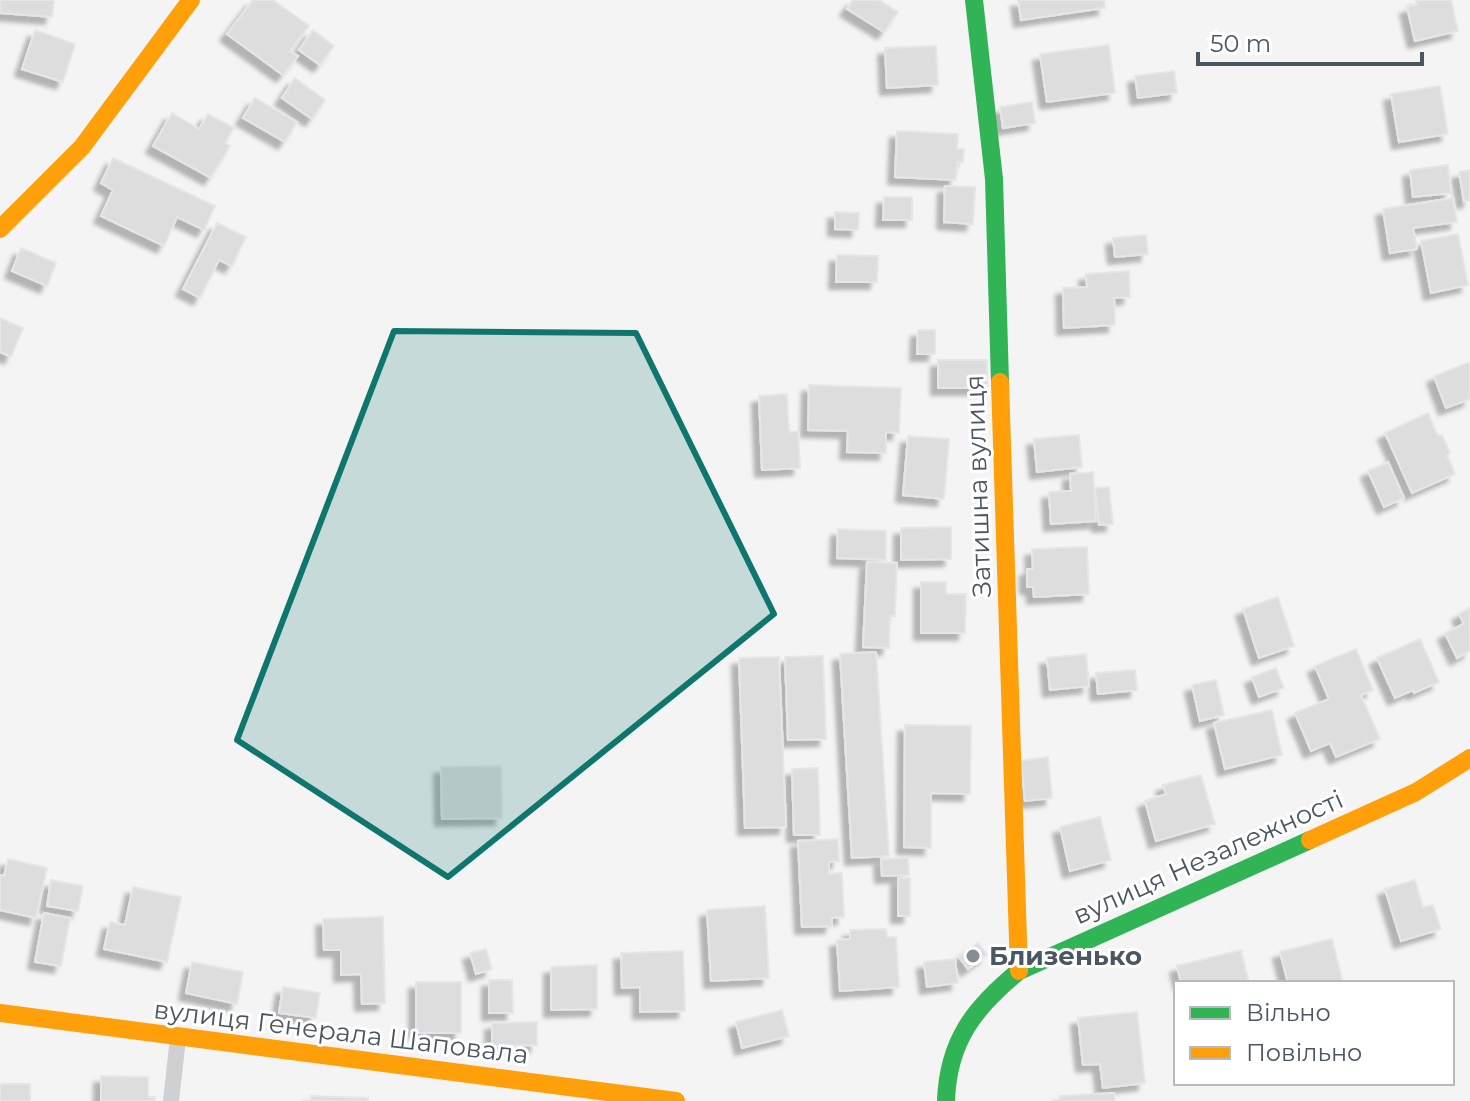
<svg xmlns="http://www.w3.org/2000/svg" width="1470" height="1101" font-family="Montserrat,sans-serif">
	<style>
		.building { fill: #ddddde; stroke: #e5e6e7; stroke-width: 2; filter: url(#shadow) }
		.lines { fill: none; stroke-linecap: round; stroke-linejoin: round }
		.lane { stroke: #ced0d2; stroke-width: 16 }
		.fast { stroke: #30b455; stroke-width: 18 }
		.slow { stroke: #ff9f0a; stroke-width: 18 }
		.marked { fill: #0f766e; fill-opacity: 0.2; stroke: #0f766e; stroke-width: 6; stroke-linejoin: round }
		.poi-dot { fill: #868d94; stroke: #fff; stroke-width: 3 }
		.labels { text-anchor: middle; stroke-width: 6; stroke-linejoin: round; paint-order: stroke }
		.street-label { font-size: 26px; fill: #4a5661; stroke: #fff }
		.poi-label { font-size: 26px; font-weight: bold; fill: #4a5661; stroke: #fff; text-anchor: start }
	</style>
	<defs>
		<filter id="shadow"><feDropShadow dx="-7" dy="7" stdDeviation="2" flood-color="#0004"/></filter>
	</defs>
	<rect width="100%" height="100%" fill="#f4f4f4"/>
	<g class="building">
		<polygon points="0,0 54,0 52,17 0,13"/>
		<polygon points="253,0 273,0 309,26 290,51 298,56 283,75 227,34"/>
		<polygon points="853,0 879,0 898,12 884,32 847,9"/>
		<polygon points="1018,0 1104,0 1105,8 1021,20"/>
		<polygon points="1416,0 1451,0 1458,31 1415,41 1407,7 1417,5"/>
		<polygon points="35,30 75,44 63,82 22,69"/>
		<polygon points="313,30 334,46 320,65 299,50"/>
		<polygon points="1109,45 1115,93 1047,102 1040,54"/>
		<polygon points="936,46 938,85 887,88 885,48"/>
		<polygon points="1174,71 1177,93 1138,98 1135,76"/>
		<polygon points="295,78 325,100 312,119 282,98"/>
		<polygon points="1440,86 1448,134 1399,142 1391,94"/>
		<polygon points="255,98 297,122 285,142 243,118"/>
		<polygon points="1032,102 1035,123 1003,128 1000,107"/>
		<polygon points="172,113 199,129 208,114 234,128 225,143 230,146 211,178 153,146"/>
		<polygon points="897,131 958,134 957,149 964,149 963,162 957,162 956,180 895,177"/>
		<polygon points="113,158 215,206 204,230 177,217 164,246 101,216 113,190 101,183"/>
		<polygon points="1448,165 1451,193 1413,197 1410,170"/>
		<polygon points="1470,170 1470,200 1464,201 1459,172"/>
		<polygon points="945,186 975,187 973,224 944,222"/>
		<polygon points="884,197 912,197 912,220 883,220"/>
		<polygon points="1453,198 1457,222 1413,228 1417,249 1390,253 1383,209"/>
		<polygon points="835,212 859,213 858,230 835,229"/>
		<polygon points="217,223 246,237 232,266 219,260 200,298 183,289"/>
		<polygon points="1458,234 1468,285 1431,293 1421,241"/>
		<polygon points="1146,235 1148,254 1115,257 1113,238"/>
		<polygon points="21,248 56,263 47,286 12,271"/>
		<polygon points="837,255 878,256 877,282 836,282"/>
		<polygon points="1129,271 1130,297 1114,298 1115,325 1064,328 1063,288 1087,287 1086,274"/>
		<polygon points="0,318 23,328 11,357 0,352"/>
		<polygon points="918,330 935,330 935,354 917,354"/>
		<rect x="938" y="360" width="49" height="28"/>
		<polygon points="1470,362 1470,399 1446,408 1434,376"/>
		<polygon points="809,385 901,388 899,433 886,432 886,453 847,452 848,431 808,430"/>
		<polygon points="787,394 789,432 798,431 800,468 762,470 759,396"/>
		<polygon points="1428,413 1438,436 1442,435 1450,453 1447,455 1455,474 1412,493 1385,433"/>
		<polygon points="1079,435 1082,467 1037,472 1034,439"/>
		<polygon points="908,436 949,439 944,499 903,495"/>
		<polygon points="1388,462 1404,498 1384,507 1368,471"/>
		<polygon points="1093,472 1096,521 1051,524 1049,492 1071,491 1070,474"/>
		<polygon points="1109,487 1113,524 1099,525 1095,488"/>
		<polygon points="951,527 951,559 901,560 901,528"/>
		<polygon points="838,529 886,531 886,560 837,558"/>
		<polygon points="1087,547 1089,594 1034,597 1033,587 1027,587 1027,569 1033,569 1032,549"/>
		<polygon points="867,562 897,563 895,616 890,616 889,648 863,647"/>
		<polygon points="921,582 946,582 946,594 966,594 965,633 921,633"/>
		<polygon points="1278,597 1294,646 1259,658 1243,609"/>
		<polygon points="1470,608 1470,651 1457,658 1445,633 1464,624 1459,614"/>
		<polygon points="1420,639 1439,682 1414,693 1413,690 1395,698 1377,658"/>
		<polygon points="1356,649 1373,690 1361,695 1380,739 1336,757 1330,743 1311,751 1295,713 1329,699 1315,666"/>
		<polygon points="876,652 889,856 852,858 840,654"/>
		<polygon points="1086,654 1089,686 1050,690 1047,658"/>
		<polygon points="823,656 826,739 788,740 785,657"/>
		<polygon points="779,657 786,827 745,828 739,658"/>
		<polygon points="1276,668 1284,688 1259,697 1252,677"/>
		<polygon points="1135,670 1137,690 1098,694 1096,673"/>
		<polygon points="1216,680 1224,715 1200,721 1192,685"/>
		<polygon points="1272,710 1282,755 1225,769 1214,723"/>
		<polygon points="905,725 971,726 970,794 931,793 931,848 904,847"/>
		<polygon points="1048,757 1052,798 1025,801 1021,761"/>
		<polygon points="501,766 502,818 442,819 441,767"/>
		<polygon points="818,768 820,835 794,835 792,769"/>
		<polygon points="1201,775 1215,824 1156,841 1145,801 1166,794 1163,785"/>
		<polygon points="1100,817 1111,860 1070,871 1060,827"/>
		<polygon points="838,839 839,861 829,862 829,874 842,873 844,917 832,918 832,926 802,927 798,841"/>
		<polygon points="908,858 909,875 882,876 881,859"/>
		<polygon points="8,859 47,868 36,918 0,910 0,875 4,876"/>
		<rect x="898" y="878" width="12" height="38"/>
		<polygon points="51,880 83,886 78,911 47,906"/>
		<polygon points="1415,880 1423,907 1433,905 1441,929 1401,941 1385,889"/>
		<polygon points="133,887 181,897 167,962 104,949 110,922 125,925"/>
		<polygon points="765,906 769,978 711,981 707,910"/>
		<polygon points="44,913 70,918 61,966 35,962"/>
		<polygon points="383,917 385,1003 362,1004 361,974 341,975 341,950 324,950 323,919"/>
		<polygon points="886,929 887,937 896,937 899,987 840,991 837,940 850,939 850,930"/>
		<polygon points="1332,939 1343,983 1288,983 1280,952"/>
		<polygon points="978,943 987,955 968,969 959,957"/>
		<polygon points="486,949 492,969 476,974 470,953"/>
		<polygon points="1241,950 1249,983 1181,983 1177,966"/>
		<polygon points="683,951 685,1011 640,1012 640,987 622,988 621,953"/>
		<polygon points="955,959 958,983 927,987 924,962"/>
		<polygon points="192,962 243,972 237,1004 186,993"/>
		<polygon points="597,965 597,1009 551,1010 551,967"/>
		<polygon points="489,980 512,980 513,1013 489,1013"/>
		<rect x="416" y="982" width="45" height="51"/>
		<polygon points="283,987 320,993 316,1018 279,1013"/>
		<polygon points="782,1010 789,1036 742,1048 736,1022"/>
		<polygon points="1137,1012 1145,1083 1103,1088 1100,1064 1083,1065 1078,1018"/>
		<polygon points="537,1022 537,1045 492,1046 492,1023"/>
		<polygon points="101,1076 148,1077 148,1097 155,1097 155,1101 101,1101"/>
		<rect x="0" y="1084" width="30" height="17"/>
		<polygon points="1114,1093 1115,1101 1060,1101 1060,1096"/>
		<polygon points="311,1096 368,1098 368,1101 311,1101"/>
	</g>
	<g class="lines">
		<polyline class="lane" points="171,1101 178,1038"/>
		<g class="fast">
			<polyline points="974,0 994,179 1000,382"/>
			<path d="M946 1101C948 1041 974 1008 1019 971L1310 840"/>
		</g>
		<g class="slow">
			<polyline points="0,229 82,147 191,0"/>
			<polyline points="1000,382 1019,971"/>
			<polyline points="1310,840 1416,792 1470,758"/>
			<polyline points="0,1013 676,1101"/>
		</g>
	</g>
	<path class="marked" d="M394 331 636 333 774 614 448 877 237 740Z"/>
	<circle class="poi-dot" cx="973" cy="956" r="8"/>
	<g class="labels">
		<g class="street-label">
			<text transform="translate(978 486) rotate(-92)" y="9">Затишна вулиця</text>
			<text transform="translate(1208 857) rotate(-24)" y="9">вулиця Незалежності</text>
			<text transform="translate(341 1032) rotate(7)" y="9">вулиця Генерала Шаповала</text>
		</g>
		<g class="poi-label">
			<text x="989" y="965">Близенько</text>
		</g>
	</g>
	<rect x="1174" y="981" width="280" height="104" fill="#ffffff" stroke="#b7bbc0" stroke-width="2"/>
	<rect x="1190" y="1007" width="40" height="12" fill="#30b455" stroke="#b7bbc0" stroke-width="2"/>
	<text x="1246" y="1021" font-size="24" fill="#4a5661">Вільно</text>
	<rect x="1190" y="1047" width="40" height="12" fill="#ff9f0a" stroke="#b7bbc0" stroke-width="2"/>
	<text x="1246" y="1061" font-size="24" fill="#4a5661">Повільно</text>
	<path d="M1198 52v12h224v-12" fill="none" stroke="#4a5661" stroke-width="4"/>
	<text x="1210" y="52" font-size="24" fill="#4a5661" stroke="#ffffff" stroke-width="6" paint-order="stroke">50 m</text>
</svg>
